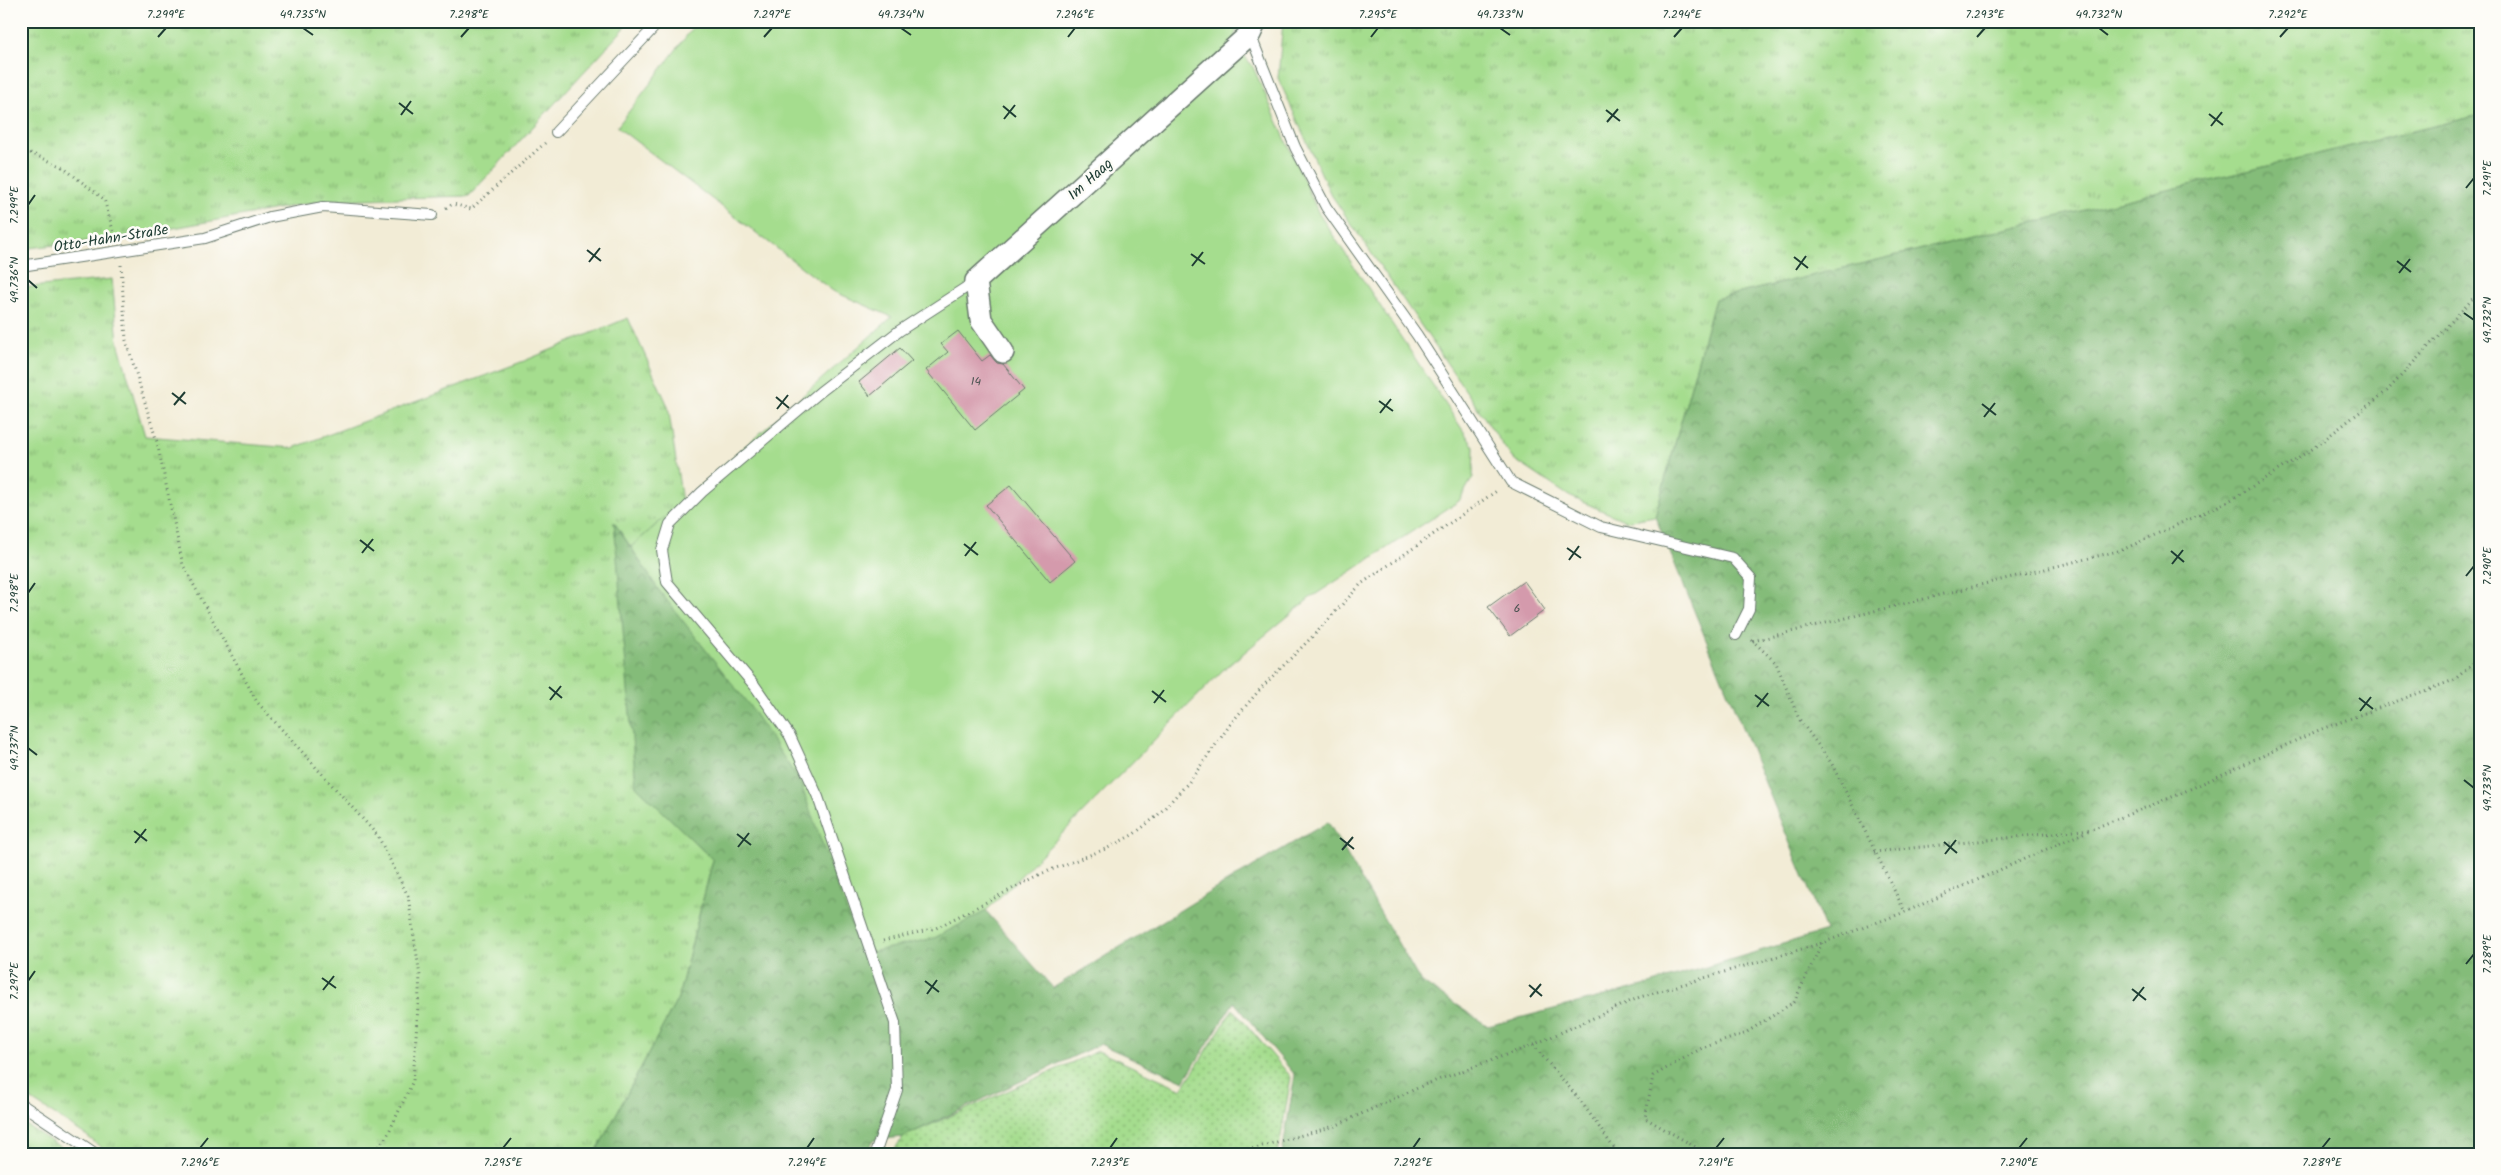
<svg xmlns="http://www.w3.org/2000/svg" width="2501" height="1175" font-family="Kalam,sans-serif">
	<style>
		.grass { fill: url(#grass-tufts); stroke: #628d61 }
		.forest { fill: url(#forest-crowns); stroke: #527c56 }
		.park { fill: #a5dd8e; stroke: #628d61 }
		.garden { fill: url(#garden-dots); stroke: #628d61 }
		.building { fill: #d49aac }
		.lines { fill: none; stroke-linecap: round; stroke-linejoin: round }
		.service-casing { stroke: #697a6d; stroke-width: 12 }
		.minor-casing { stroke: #697a6d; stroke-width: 24 }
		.path { stroke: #697a6d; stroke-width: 3; stroke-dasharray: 1 4; stroke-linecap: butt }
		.service { stroke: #fff; stroke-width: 10 }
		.minor { stroke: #fff; stroke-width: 21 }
		.ticks { fill: none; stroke: #1f3d34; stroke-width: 2 }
		.labels { text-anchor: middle; stroke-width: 5; stroke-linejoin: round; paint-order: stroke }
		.number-label { font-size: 12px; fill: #4c5452 }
		.street-label { font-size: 15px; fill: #1f3d34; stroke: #fdfcf7 }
		.neatline { fill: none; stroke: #1f3d34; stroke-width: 2 }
		.ticks-label { font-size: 12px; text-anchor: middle; fill: #1f3d34 }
	</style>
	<defs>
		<pattern id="grass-tufts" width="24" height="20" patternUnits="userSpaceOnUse" patternTransform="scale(1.25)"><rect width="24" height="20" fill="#a5dd8e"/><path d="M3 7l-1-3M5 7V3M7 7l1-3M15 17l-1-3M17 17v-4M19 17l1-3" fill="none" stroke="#86b475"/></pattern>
		<pattern id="forest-crowns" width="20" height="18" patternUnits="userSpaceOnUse" patternTransform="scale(1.25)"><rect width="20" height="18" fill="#84bc79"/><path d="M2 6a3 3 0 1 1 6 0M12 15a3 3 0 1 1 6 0" fill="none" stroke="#6b9a64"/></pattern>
		<pattern id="garden-dots" width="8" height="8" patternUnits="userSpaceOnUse" patternTransform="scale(1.25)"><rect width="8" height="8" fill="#a5dd8e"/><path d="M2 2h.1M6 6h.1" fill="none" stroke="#86b475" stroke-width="1.8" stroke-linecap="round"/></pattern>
	</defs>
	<rect width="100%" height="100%" fill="#fdfcf7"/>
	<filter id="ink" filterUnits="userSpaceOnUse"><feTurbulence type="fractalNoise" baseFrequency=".02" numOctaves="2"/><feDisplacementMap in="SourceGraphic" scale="10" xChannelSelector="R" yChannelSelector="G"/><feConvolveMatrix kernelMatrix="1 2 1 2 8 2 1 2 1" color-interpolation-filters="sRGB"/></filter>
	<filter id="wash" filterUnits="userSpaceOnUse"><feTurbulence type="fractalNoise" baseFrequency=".0096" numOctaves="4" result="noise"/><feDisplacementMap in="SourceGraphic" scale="20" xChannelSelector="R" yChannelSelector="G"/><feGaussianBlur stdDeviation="1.12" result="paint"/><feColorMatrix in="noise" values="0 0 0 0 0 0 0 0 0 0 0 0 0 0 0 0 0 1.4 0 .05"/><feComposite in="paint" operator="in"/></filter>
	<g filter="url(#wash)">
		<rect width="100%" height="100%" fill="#f2ecd6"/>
		<g class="grass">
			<polygon points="21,21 631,21 469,196 326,200 130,236 21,249"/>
			<polygon points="1283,21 2480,21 2480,115 1715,299 1655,516 1626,521 1569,496 1512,458 1330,193 1278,78"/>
			<polygon points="112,279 118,342 145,436 293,448 524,361 628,318 668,406 682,502 631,547 614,523 680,828 713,860 678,998 595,1154 109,1154 87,1136 21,1093 21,288"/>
			<polygon points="21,1122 71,1154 21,1154"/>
		</g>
		<polygon class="forest" points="2480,115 2480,1154 1282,1154 1295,1075 1234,1002 1184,1081 1100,1044 903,1137 874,1140 865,1154 595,1154 678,998 713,860 636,786 614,522 658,589 749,705 800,782 862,954 934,938 986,911 1053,988 1210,892 1328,822 1420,981 1488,1026 1643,986 1826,931 1655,516 1715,299"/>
		<polygon class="park" points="698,21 1240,21 1233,41 1253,67 1319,214 1474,447 1473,477 1459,501 1310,598 1223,670 986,911 934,938 862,954 800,782 749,705 658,589 631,547 892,317 833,291 617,127"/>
		<polygon class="garden" points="1233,1009 1291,1077 1278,1154 891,1154 903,1137 1098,1051 1182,1089"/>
		<g id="blocks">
			<g class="building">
				<polygon points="958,331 982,361 990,355 997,363 1003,364 1024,390 975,430 926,370 948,352 941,344"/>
				<polygon points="900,348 912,361 870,396 859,382"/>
				<polygon points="1011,485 1075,561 1050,582 986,505"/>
				<polygon points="1524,581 1545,610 1510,636 1488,607"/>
			</g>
		</g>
	</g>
	<g filter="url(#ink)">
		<use href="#blocks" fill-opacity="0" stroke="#697a6d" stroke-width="1"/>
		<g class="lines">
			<g class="service-casing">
				<g id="service">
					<polyline points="1250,34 1295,147 1326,207 1417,335 1511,482 1601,527 1733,558 1751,578 1749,609 1736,635"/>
					<polyline points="556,132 660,21"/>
					<polyline points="21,266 205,238 270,217 323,207 432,215"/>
					<polyline points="21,1104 96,1154"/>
					<polyline points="875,1154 897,1090 895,1023 818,797 790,736 755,686 667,582 662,550 670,524 702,492 820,392 899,331 976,281"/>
				</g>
			</g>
			<g class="minor-casing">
				<polyline id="minor" points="1003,352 981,320 976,281 1250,34 1256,21"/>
			</g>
			<g class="path">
				<polyline points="21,149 61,166 104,199 115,237"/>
				<polyline points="446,208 453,204 471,209 545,143"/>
				<polyline points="121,265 126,340 157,442 183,565 257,702 378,836 408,896 420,976 413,1081 387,1136 372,1154"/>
				<polyline points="1752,640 1776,663 1799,719 1832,764 1905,912"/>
				<polyline points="1753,641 2122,550 2229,501 2312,449 2387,391 2480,291"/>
				<polyline points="1874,852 2092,829 2177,795 2319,730 2454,680 2480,658"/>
				<polyline points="883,941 936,928 1043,873 1108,848 1134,834 1157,816 1189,782 1232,722 1262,687 1315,634 1361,584 1498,490"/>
				<polyline points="1533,1045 1580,1100 1618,1154"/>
				<polyline points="1233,1154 1335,1126 1424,1085 1533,1045 1640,997 1822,943 1905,912 2092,829"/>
				<polyline points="1708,1154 1645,1118 1653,1076 1702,1048 1744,1034 1794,1002 1822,943"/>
			</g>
			<use href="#service" class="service"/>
			<use href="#minor" class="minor"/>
		</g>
	</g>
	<path class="ticks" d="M303 28 313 35M901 28 911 35M1500 28 1510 35M2099 28 2108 35M158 37 166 28M461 37 469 28M764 37 772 28M1068 37 1075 28M1371 37 1378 28M1674 37 1682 28M1977 37 1985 28M2280 37 2288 28M399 103 413 114M1003 106 1016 117M1606 110 1620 121M2209 114 2223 125M401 115 411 101M1004 119 1015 105M1607 122 1618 109M2211 126 2222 112M2466 188 2474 178M28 205 35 195M587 250 601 261M1191 254 1205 264M1794 257 1808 268M2397 261 2411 272M589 262 600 248M1192 266 1203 252M1796 270 1806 256M2399 273 2410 259M28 280 37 288M2464 313 2474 320M172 393 186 404M776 397 789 408M1379 401 1393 411M1982 404 1996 415M174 405 185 392M777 409 788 395M1380 413 1391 399M1984 417 1995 403M360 540 374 551M964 544 978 555M1567 548 1581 558M2171 551 2184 562M362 553 373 539M965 556 976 542M1569 560 1579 546M2172 564 2183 550M2466 576 2474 566M28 593 35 583M549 687 562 698M1152 691 1166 702M1755 695 1769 706M2359 698 2373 709M550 700 561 686M1154 703 1164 690M1757 707 1768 693M2360 711 2371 697M28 748 37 755M2464 780 2474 788M134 831 147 841M737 834 751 845M1340 838 1354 849M1944 842 1957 853M135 843 146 829M738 847 749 833M1342 850 1353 837M1945 854 1956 840M2466 964 2474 954M322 978 336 988M28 981 35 971M925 981 939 992M1529 985 1542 996M2132 989 2146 1000M323 990 334 976M927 994 937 980M1530 997 1541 984M2133 1001 2144 987M200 1148 208 1138M503 1148 511 1138M807 1148 814 1138M1110 1148 1117 1138M1413 1148 1420 1138M1716 1148 1724 1138M2019 1148 2027 1138M2322 1148 2330 1138"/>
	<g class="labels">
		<g class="number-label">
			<text x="976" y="385">14</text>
			<text x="1517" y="612">6</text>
		</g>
		<g class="street-label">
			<text transform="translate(1090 179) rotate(-42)" y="5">Im Haag</text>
			<text transform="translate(111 238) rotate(-9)" y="5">Otto-Hahn-Straße</text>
		</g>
	</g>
	<rect width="2501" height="1175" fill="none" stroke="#fdfcf7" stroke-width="55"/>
	<rect x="28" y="28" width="2446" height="1120" class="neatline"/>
	<g class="ticks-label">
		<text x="166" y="18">7.299°E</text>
		<text x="303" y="18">49.735°N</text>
		<text x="469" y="18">7.298°E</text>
		<text x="772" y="18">7.297°E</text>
		<text x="901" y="18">49.734°N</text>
		<text x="1075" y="18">7.296°E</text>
		<text x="1378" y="18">7.295°E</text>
		<text x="1500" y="18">49.733°N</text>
		<text x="1682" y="18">7.294°E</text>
		<text x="1985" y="18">7.293°E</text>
		<text x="2099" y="18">49.732°N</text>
		<text x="2288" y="18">7.292°E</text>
		<text transform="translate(2487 178) rotate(-90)" y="4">7.291°E</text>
		<text transform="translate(14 205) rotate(-90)" y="4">7.299°E</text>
		<text transform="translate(14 280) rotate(-90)" y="4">49.736°N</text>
		<text transform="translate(2487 320) rotate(-90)" y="4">49.732°N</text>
		<text transform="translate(2487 566) rotate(-90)" y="4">7.290°E</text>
		<text transform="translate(14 593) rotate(-90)" y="4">7.298°E</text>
		<text transform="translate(14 748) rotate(-90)" y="4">49.737°N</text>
		<text transform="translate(2487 788) rotate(-90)" y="4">49.733°N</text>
		<text transform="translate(2487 954) rotate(-90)" y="4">7.289°E</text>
		<text transform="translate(14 981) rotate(-90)" y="4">7.297°E</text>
		<text x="200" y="1166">7.296°E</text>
		<text x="503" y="1166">7.295°E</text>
		<text x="807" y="1166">7.294°E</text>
		<text x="1110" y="1166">7.293°E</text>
		<text x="1413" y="1166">7.292°E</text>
		<text x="1716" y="1166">7.291°E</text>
		<text x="2019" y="1166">7.290°E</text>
		<text x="2322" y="1166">7.289°E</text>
	</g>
</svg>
